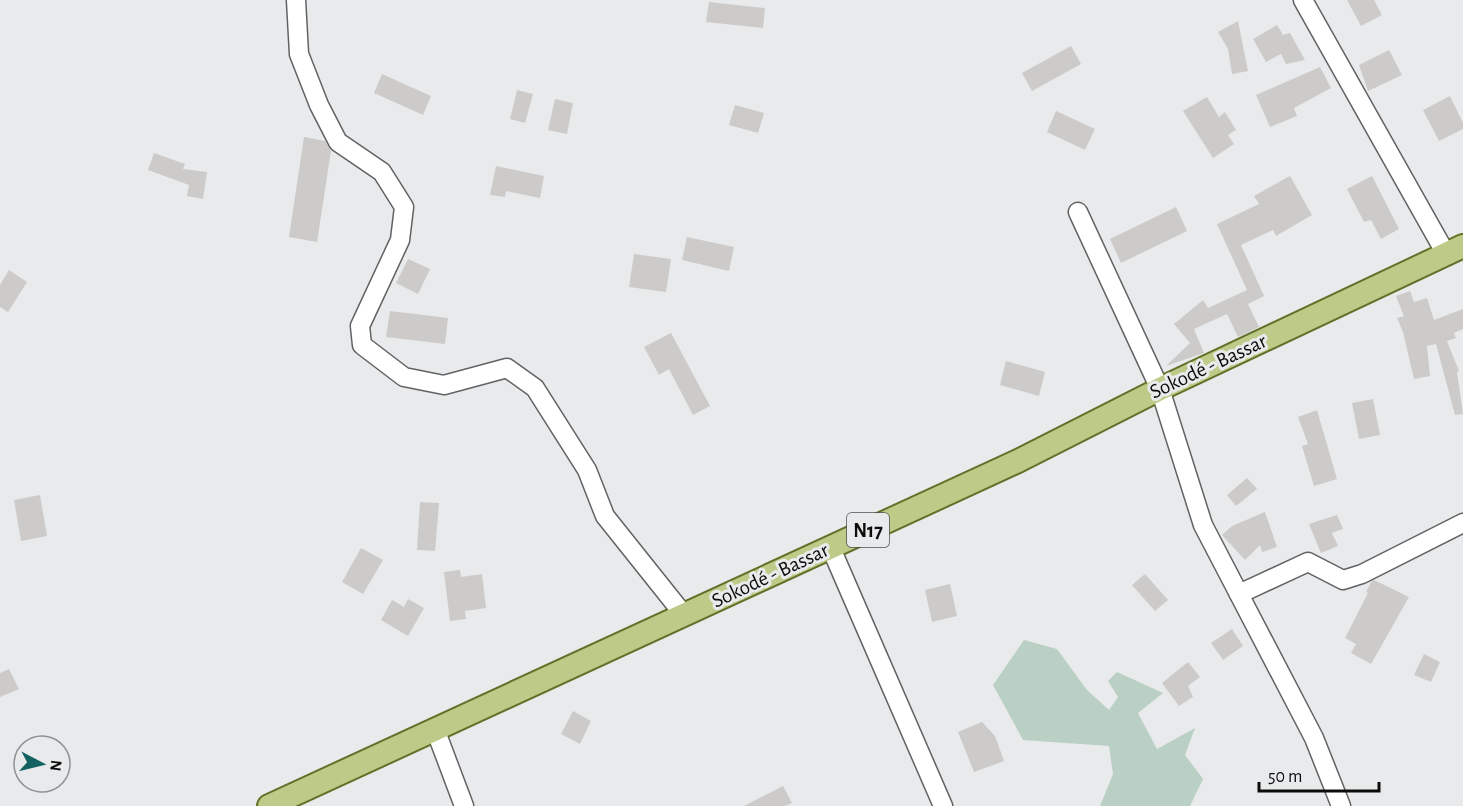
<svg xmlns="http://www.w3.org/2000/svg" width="1463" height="806" font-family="'Alegreya Sans',sans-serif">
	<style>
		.green { fill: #bbd0c4 }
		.building { fill: #cccbc9 }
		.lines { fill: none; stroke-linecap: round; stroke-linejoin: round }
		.minor-casing { stroke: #616263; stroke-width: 21 }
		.major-casing { stroke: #627129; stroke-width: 26 }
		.minor { stroke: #fff; stroke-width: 18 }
		.major { stroke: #bccb88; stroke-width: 22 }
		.labels { text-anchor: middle; stroke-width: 6; stroke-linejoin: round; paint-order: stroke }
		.shield { fill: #e9eaeb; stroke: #4e4f50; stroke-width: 1.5 }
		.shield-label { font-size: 20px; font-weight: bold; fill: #0c0c0d }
		.street-label { font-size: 21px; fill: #0c0c0d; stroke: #e9eaeb }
	</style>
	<rect width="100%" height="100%" fill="#e9eaeb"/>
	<polygon class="green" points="1024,640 1057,649 1087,690 1109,710 1118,697 1108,681 1117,672 1163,693 1138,713 1157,749 1195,728 1185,755 1203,779 1190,806 1100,806 1113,774 1109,746 1023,740 993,685"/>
	<g class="building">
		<polygon points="1347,0 1374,0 1382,15 1361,26"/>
		<polygon points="709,2 765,8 763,28 706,22"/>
		<polygon points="1238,21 1248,71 1232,74 1228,49 1218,32"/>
		<polygon points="1277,25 1283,35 1290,33 1305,60 1286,64 1281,54 1266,62 1253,39"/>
		<polygon points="1071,46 1081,64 1032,91 1022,73"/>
		<polygon points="1389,50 1402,75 1368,91 1359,65"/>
		<polygon points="1320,67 1331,88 1294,108 1297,116 1270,127 1256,95"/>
		<polygon points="382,74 431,96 423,115 374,93"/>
		<polygon points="517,90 533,94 525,123 510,119"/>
		<polygon points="1450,96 1463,123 1463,129 1439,141 1423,110"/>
		<polygon points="1207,97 1219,117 1225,112 1236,130 1228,135 1234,144 1213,158 1183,111"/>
		<polygon points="555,99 573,103 567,134 548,130"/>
		<polygon points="735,105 764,113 758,133 729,125"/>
		<polygon points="1056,111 1095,129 1085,150 1047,132"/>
		<polygon points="304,137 325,141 331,151 317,242 289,237"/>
		<polygon points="154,153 185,164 183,169 207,172 203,199 187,196 189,185 148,170"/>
		<polygon points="496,166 544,176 540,198 506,191 505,197 490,195"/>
		<polygon points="1290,176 1312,215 1276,236 1273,230 1241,245 1264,296 1248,304 1259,327 1238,337 1227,314 1194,329 1204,353 1166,366 1190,343 1174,324 1203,300 1208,308 1247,290 1217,224 1259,204 1254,196"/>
		<polygon points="1372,176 1399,229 1381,239 1371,220 1364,222 1347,189"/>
		<polygon points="1176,207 1187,231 1121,263 1110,239"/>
		<polygon points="687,237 734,247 729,271 682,260"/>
		<polygon points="634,254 671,259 666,292 629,287"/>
		<polygon points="408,259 430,269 418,294 396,283"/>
		<polygon points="9,270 27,282 8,312 0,307 0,285"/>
		<polygon points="1410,291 1414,302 1427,298 1434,320 1463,309 1463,329 1454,333 1456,338 1447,341 1459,371 1457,372 1463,414 1455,415 1436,344 1427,346 1430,376 1414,379 1403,332 1397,318 1404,316 1396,296"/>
		<polygon points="390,311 448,318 445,344 386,337"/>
		<polygon points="671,333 710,406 693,415 669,369 659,375 644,347"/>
		<polygon points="1006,361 1045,372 1039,396 1000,385"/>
		<polygon points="1373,399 1380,435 1359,439 1352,403"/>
		<polygon points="1317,410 1337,479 1314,486 1302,446 1308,444 1298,417"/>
		<polygon points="1247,478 1257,489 1236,506 1227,495"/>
		<polygon points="40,495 47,536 21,541 14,500"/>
		<polygon points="420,502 439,503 435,551 417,550"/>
		<polygon points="1265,512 1277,547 1262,552 1260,545 1245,560 1222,535 1232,526"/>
		<polygon points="1337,515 1343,529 1332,533 1338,546 1321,553 1309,524"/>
		<polygon points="361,548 383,560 363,594 342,582"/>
		<polygon points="460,570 461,577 482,574 486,608 465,611 466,619 450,621 444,572"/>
		<polygon points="1145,574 1168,600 1155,611 1132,585"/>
		<polygon points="1374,580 1409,597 1371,664 1351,653 1356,644 1345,638 1368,593 1366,592 1371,582"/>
		<polygon points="950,584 957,616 932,622 925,590"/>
		<polygon points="408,599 424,608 408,636 381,620 392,600 404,607"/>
		<polygon points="1232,629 1243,646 1223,660 1211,643"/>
		<polygon points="1424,654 1440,662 1431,682 1414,675"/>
		<polygon points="1188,662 1200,677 1188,686 1193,697 1179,706 1162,683"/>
		<polygon points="9,669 19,689 0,697 0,673"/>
		<polygon points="573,711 591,721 580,744 561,734"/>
		<polygon points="982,722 995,736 1004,761 974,772 958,732"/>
		<polygon points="783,786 792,803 785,806 744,806"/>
	</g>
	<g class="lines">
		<g class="minor-casing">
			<g id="minor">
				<polyline points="296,0 299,54 319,105 338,142 382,172 404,207 400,240 360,326 362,345 404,377 444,385 507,368 535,388 587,470 605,516 684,615"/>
				<polyline points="1303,0 1446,254"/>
				<polyline points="1078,212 1160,389 1203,525 1314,738 1341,806"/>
				<polyline points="830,546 943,806"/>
				<polyline points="1239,594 1308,562 1343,580 1362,574 1463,523"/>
				<polyline points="435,729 464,806"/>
			</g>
		</g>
		<g class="major-casing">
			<polyline id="major" points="269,806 1018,461 1160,389 1463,246"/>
		</g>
		<use href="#minor" class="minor"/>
		<use href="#major" class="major"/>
	</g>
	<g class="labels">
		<rect class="shield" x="847" y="513" width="42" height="34" rx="4.5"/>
		<g class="shield-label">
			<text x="868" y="537">N17</text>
		</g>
		<g class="street-label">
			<text transform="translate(1208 366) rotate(-25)" y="7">Sokodé - Bassar</text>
			<text transform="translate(770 575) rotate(-25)" y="7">Sokodé - Bassar</text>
		</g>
	</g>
	<g transform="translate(42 764) rotate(97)"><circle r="28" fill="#e9eaeb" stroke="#919192" stroke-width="1.5"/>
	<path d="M0-4.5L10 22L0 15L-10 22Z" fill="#116261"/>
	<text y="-9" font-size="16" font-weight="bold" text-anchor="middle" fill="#0c0c0d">N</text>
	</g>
	<path d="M1259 782v9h120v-9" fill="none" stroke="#0c0c0d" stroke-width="3"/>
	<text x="1268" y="782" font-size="18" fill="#0c0c0d" stroke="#e9eaeb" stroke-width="4.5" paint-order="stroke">50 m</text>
</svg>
